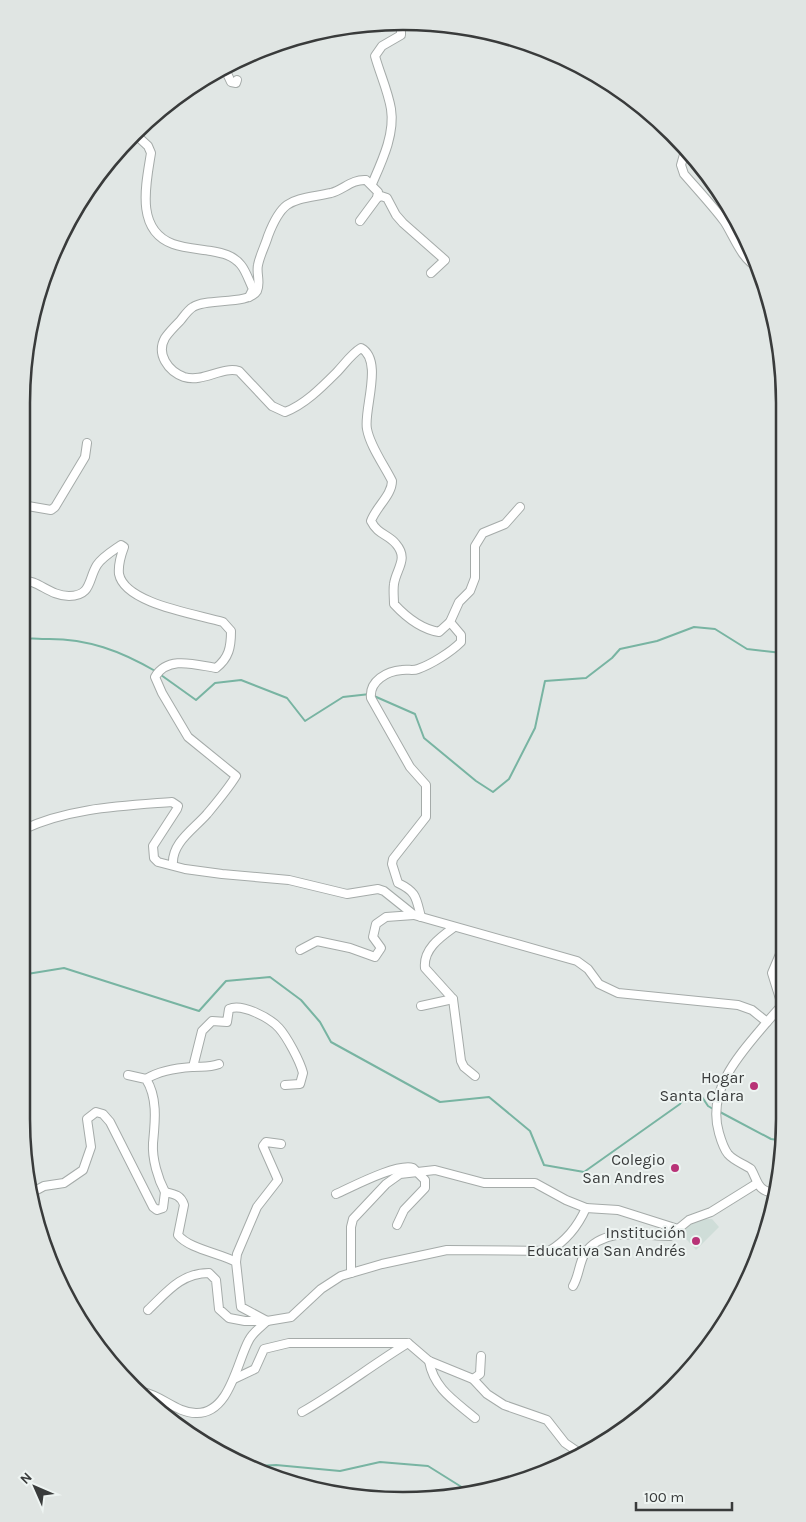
<svg xmlns="http://www.w3.org/2000/svg" width="806" height="1522" font-family="Karla,sans-serif">
	<style>
		.built { fill: #cfddd8 }
		.lines { fill: none; stroke-linecap: round; stroke-linejoin: round }
		.stream { stroke: #78b4a2; stroke-width: 2 }
		.minor-casing { stroke: #a5aba9; stroke-width: 10 }
		.minor { stroke: #fff; stroke-width: 8 }
		.poi-dot { fill: #b83377; stroke: #eef4f2; stroke-width: 2 }
		.labels { text-anchor: middle; stroke-width: 4; stroke-linejoin: round; paint-order: stroke }
		.poi-label { font-size: 16px; fill: #393b3b; stroke: #eef4f2; text-anchor: end }
		.rim { fill: none; stroke: #393b3b; stroke-width: 2.5 }
	</style>
	<rect width="100%" height="100%" fill="#e1e7e5"/>
	<polygon class="built" points="695,1219 712,1219 719,1227 696,1250 680,1232"/>
	<g class="lines">
		<g class="stream">
			<path d="M22 640C29 637 37 639 45 639 87 638 121 651 157 672"/>
			<polyline points="161,675 196,700 215,683 241,680 287,698 305,721 343,697 370,694"/>
			<polyline points="374,696 415,714 424,738 476,781 493,792 509,779 535,728 545,681 586,678 612,658 620,649 657,641 694,627 715,629 747,649 782,653"/>
			<polyline points="21,975 64,968 199,1011 226,981 270,977 301,1000 320,1022 331,1042 440,1102 489,1097 530,1131 544,1165 584,1172 680,1104 688,1092 700,1094 708,1106 713,1109"/>
			<polyline points="720,1112 771,1139 784,1141"/>
			<polyline points="257,1466 276,1465 340,1471 380,1462 428,1466 468,1491"/>
		</g>
		<g class="minor-casing">
			<g id="minor">
				<polyline points="224,67 231,82 236,83 237,80"/>
				<path d="M135 134 148 146 151 153C146 184 135 230 173 244 184 248 199 249 211 251 222 253 233 255 241 265 246 271 249 281 253 289L249 297"/>
				<path d="M685 151 681 165 684 174C697 189 712 205 724 221 733 234 742 261 758 267"/>
				<path d="M372 184C382 161 395 134 391 109 388 91 380 74 375 56L382 46 401 35V29L398 23"/>
				<polyline points="377,198 381,196 387,198 396,215 403,223 445,260 431,273"/>
				<path d="M360 221 377 198 378 192 366 180C352 179 343 190 331 193 292 201 283 197 268 236 265 246 260 255 258 265 256 273 261 283 257 291 249 305 207 298 193 307 188 310 184 316 180 321 175 326 169 332 165 338 156 354 168 371 184 377 203 383 222 366 239 371L272 406 285 412C304 405 321 388 336 373 344 365 351 354 361 348 384 360 363 411 367 429 370 446 384 465 392 481 392 495 376 507 371 521 378 535 388 534 396 544 409 559 396 569 394 584 393 590 394 598 394 604 406 617 421 629 439 632L450 622"/>
				<polyline points="22,505 51,510 55,507 85,457 87,443"/>
				<path d="M22 581C38 579 49 596 69 596 92 596 88 579 97 565 102 557 114 550 121 545L124 547C121 555 118 565 119 574 125 604 197 614 223 622L231 631C231 647 229 658 216 668 196 665 168 655 155 677L162 693 188 737 236 776C228 789 217 802 207 814 194 829 171 843 173 865"/>
				<polyline points="22,788 22,781"/>
				<path d="M22 830C68 808 121 806 172 802L178 806 177 809 153 846 154 858 158 862 185 869 222 874 289 880 347 894 378 889 384 891 414 915 577 961 588 969 599 984 618 993 738 1005 752 1010 767 1022C741 1053 706 1089 719 1133 721 1140 724 1149 728 1154 734 1161 744 1164 751 1169 759 1183 756 1190 776 1194"/>
				<path d="M421 917C416 898 417 892 398 883L392 864 393 859 426 817V785L410 767 371 698C369 681 387 671 402 670 408 669 413 671 418 669 432 664 451 652 461 642V635L450 622 459 602 470 591 475 578V546L483 533 505 524 520 507"/>
				<path d="M453 928C439 938 423 950 425 968L453 999 461 1061 464 1067 475 1076"/>
				<polyline points="300,950 317,941 350,948 375,957 381,948 373,937 376,924 386,917 414,915"/>
				<polyline points="421,1006 453,999"/>
				<polyline points="767,1022 782,1005 772,973 783,947"/>
				<path d="M193 1067 202 1031 212 1021 227 1022 229 1009C242 1003 270 1018 279 1028 287 1037 300 1061 303 1073L300 1084 285 1085"/>
				<path d="M128 1075 146 1079C158 1098 155 1122 153 1143 152 1159 158 1179 165 1192"/>
				<path d="M146 1079C159 1071 177 1068 192 1067 202 1066 208 1068 219 1064"/>
				<path d="M33 1192 44 1186 64 1183 83 1170 91 1147 87 1119 96 1112 103 1114 110 1122 153 1207 157 1210 163 1208 165 1192C174 1194 181 1195 184 1205L178 1235C189 1249 220 1253 236 1262L241 1307 267 1321"/>
				<path d="M336 1194C352 1187 397 1163 413 1168L425 1180V1188L404 1210 397 1225"/>
				<polyline points="236,1262 237,1254 257,1207 278,1180 263,1146 266,1142 281,1144"/>
				<polyline points="351,1273 351,1227 353,1219 386,1184 400,1174 435,1170 484,1183 535,1183 566,1200 586,1208"/>
				<path d="M573 1286C579 1276 579 1263 585 1253 604 1226 642 1236 670 1236L678 1229"/>
				<path d="M148 1310C167 1292 181 1273 209 1273L216 1280 219 1309 229 1318 245 1321H267L291 1317 321 1289 341 1276 382 1264 447 1250 549 1251C566 1241 578 1226 586 1208L618 1210 678 1229 689 1220 711 1212 756 1184"/>
				<path d="M429 1361C434 1389 455 1401 475 1418"/>
				<polyline points="234,1379 255,1369 264,1349 289,1343 408,1343 429,1361 473,1379 487,1394 504,1405 547,1420 565,1443 581,1454"/>
				<polyline points="473,1379 480,1374 481,1356"/>
				<path d="M143 1392C162 1396 177 1413 196 1413 230 1414 237 1361 249 1340 253 1332 261 1327 267 1321"/>
				<path d="M302 1412C339 1391 372 1365 408 1343"/>
			</g>
		</g>
		<use href="#minor" class="minor"/>
	</g>
	<g class="poi-dot">
		<circle cx="754" cy="1086" r="5"/>
		<circle cx="675" cy="1168" r="5"/>
		<circle cx="696" cy="1241" r="5"/>
	</g>
	<g class="labels">
		<g class="poi-label">
			<text x="744" y="1083">Hogar<tspan x="744" dy="18">Santa Clara</tspan></text>
			<text x="665" y="1165">Colegio<tspan x="665" dy="18">San Andres</tspan></text>
			<text x="686" y="1238">Institución<tspan x="686" dy="18">Educativa San Andrés</tspan></text>
		</g>
	</g>
	<path d="M0 0H806V1522H0ZM403 30H403A373 373 0 0 1 776 403V1119A373 373 0 0 1 403 1492H403A373 373 0 0 1 30 1119V403A373 373 0 0 1 403 30Z" fill="#e0e5e3" fill-rule="evenodd"/>
	<path class="rim" d="M403 30H403A373 373 0 0 1 776 403V1119A373 373 0 0 1 403 1492H403A373 373 0 0 1 30 1119V403A373 373 0 0 1 403 30Z"/>
	<g transform="translate(35 1487) rotate(315)" stroke="#eef4f2" stroke-width="4" paint-order="stroke">
	<path d="M0-4L9 19L0 12L-9 19Z" fill="#393b3b"/>
	<text y="-8" font-size="14" font-weight="bold" text-anchor="middle" fill="#393b3b">N</text>
	</g>
	<path d="M636 1502v8h96v-8" fill="none" stroke="#393b3b" stroke-width="2.5"/>
	<text x="644" y="1502" font-size="15" fill="#393b3b" stroke="#eef4f2" stroke-width="4" paint-order="stroke">100 m</text>
</svg>
